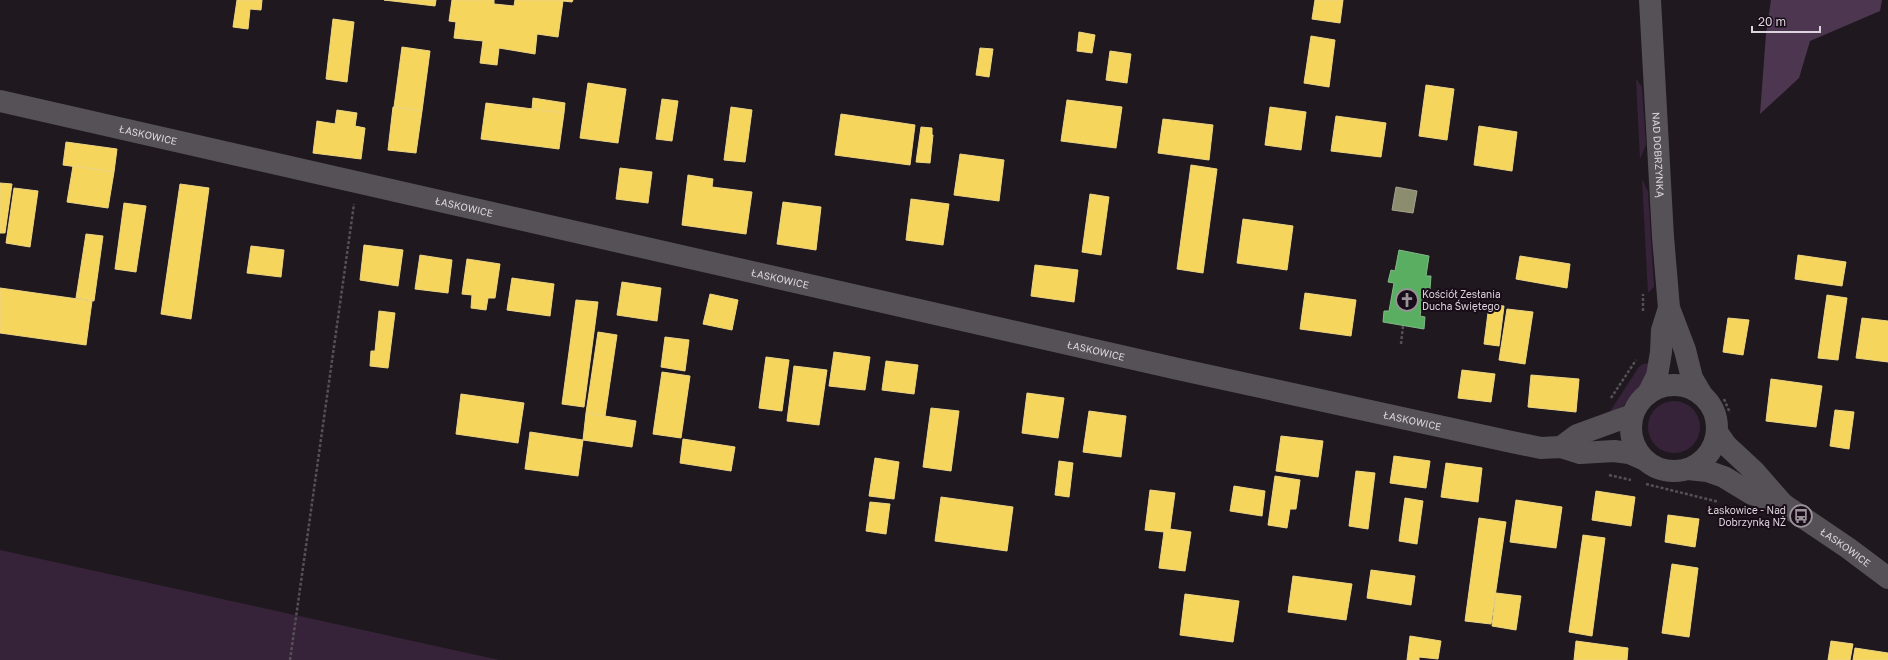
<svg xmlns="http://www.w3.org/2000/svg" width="1888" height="660" font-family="'Golos Text',sans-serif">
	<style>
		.green { fill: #372339 }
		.forest { fill: #4d364f }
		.homes { fill: #f6d55c; stroke: #eed583 }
		.public { fill: #5aae61; stroke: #81ba86 }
		.industry { fill: #8c8c6e; stroke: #a4a28f }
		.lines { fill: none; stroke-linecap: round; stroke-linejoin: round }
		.path { stroke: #555055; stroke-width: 2.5; stroke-dasharray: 3 2; stroke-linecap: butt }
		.secondary { stroke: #565157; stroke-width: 22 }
		.labels { text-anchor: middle; stroke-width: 4; stroke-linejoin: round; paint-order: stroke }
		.street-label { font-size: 10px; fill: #ddd5dd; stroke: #180d18 }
		.poi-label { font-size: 10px; fill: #ddd5dd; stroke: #180d18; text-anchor: start }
	</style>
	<rect width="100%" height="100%" fill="#1f191f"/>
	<g class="green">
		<polygon points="1636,79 1642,87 1646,145 1640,159"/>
		<polygon points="1642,179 1648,192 1654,287 1648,293"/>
		<polygon points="1651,363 1645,380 1623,406 1609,413 1639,367 1643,364"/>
		<circle cx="1674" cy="427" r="26"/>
		<polygon points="0,550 499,660 0,660"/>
	</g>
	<polygon class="forest" points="1771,0 1882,0 1880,11 1810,41 1799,78 1760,114 1766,34"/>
	<g class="homes">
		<polygon points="237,0 262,0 261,10 250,9 248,29 233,27"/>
		<polygon points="384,0 436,0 435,6"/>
		<polygon points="452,0 494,0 494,4 514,6 515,0 573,0 572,2 563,1 558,37 537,34 535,54 499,48 497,65 480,63 483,41 454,38 456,22 449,21"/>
		<polygon points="1315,0 1343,0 1340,23 1312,19"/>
		<polygon points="333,19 354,22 347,82 326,79"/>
		<polygon points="1079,32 1095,35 1092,53 1077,51"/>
		<polygon points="1311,36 1335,40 1329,87 1304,83"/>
		<polygon points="402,47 430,51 422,111 394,107"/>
		<polygon points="980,48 993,49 989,77 976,75"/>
		<polygon points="1110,51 1131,54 1127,83 1106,80"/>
		<polygon points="588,83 626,89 618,143 580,138"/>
		<polygon points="1426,85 1454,89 1447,140 1419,136"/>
		<polygon points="533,98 565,103 564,113 532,109"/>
		<polygon points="662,99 678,101 672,141 656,139"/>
		<polygon points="1067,100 1122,107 1116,148 1061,141"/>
		<polygon points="486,103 564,113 559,149 481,139"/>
		<polygon points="393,107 422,111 416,153 388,150"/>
		<polygon points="731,107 752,110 745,162 724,160"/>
		<polygon points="1270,107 1306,112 1301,150 1265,145"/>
		<polygon points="337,110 357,113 355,126 365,128 361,159 313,153 317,121 335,124"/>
		<polygon points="841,114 915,125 910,165 835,155"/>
		<polygon points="1336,116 1386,123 1381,157 1331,151"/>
		<polygon points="1163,119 1213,125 1209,160 1158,153"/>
		<polygon points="1479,126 1517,132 1512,171 1474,165"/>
		<polygon points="921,127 932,128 932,135 933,135 930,163 916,162"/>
		<polygon points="66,142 117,149 114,172 63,165"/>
		<polygon points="960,154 1004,160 999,201 954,195"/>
		<polygon points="1191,165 1217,169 1203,273 1177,269"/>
		<polygon points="73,166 114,172 108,208 67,202"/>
		<polygon points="620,168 652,172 648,203 616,199"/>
		<polygon points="688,175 713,179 712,187 752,192 746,234 682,225"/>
		<polygon points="0,183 12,184 5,233 0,233"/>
		<polygon points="180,184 209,188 191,319 161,314"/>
		<polygon points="14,188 38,191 30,247 6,243"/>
		<polygon points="1090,194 1109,197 1101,255 1082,252"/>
		<polygon points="911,199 949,204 943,245 906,240"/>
		<polygon points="783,202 821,207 816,250 777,244"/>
		<polygon points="124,203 146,206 136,272 115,269"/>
		<polygon points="1243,219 1293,226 1287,270 1237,263"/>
		<polygon points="86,234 103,236 94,301 76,298"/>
		<polygon points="364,245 403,250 398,286 360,280"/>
		<polygon points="251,246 284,250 281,277 247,273"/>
		<polygon points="420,255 452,260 448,293 415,289"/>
		<polygon points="1798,255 1846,262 1842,286 1795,279"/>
		<polygon points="1520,256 1570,264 1567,288 1516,279"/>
		<polygon points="467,259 500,264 495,298 488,298 486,310 471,308 472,295 462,294"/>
		<polygon points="1035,265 1078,270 1074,302 1031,296"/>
		<polygon points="512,278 554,284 550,316 507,310"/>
		<polygon points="622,282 661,288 657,321 617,315"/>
		<polygon points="0,288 92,301 86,345 0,333"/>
		<polygon points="1305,293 1356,300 1351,336 1300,329"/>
		<polygon points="710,294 738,300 732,330 703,324"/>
		<polygon points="1827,295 1847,298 1838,360 1818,358"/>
		<polygon points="576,300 598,302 584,407 562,404"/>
		<polygon points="1489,305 1504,306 1499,346 1484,344"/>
		<polygon points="1507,309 1533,312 1525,364 1499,360"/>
		<polygon points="379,311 395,313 388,368 370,366 371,351 375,351"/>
		<polygon points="1728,318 1749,320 1743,355 1723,352"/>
		<polygon points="1862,318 1888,321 1888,362 1856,358"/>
		<polygon points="598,332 617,335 605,416 586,413"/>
		<polygon points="665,337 689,340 685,371 661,367"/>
		<polygon points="834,352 870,357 865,390 829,386"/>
		<polygon points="766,357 789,360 782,411 759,408"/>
		<polygon points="886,361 918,365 914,394 882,390"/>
		<polygon points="794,366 827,370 819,425 787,421"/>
		<polygon points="1462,370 1495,374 1491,402 1458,398"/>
		<polygon points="662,372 690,376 681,438 653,434"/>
		<polygon points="1531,375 1579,379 1576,412 1528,407"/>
		<polygon points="1771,379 1822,386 1816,427 1766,421"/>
		<polygon points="1027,393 1064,398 1058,438 1022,433"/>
		<polygon points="461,394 524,403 518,443 456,434"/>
		<polygon points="931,408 959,411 951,471 923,467"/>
		<polygon points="1835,410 1854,412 1849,449 1830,446"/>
		<polygon points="1089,411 1126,416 1121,457 1083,452"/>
		<polygon points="586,413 636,421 632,447 583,440"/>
		<polygon points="530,432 583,440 578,476 525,469"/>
		<polygon points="1281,436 1323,441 1318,477 1276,471"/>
		<polygon points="683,439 735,447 731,471 680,463"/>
		<polygon points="1394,456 1430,461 1426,488 1390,483"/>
		<polygon points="875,458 899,462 894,499 869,496"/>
		<polygon points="1059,461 1073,463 1069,497 1055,495"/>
		<polygon points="1446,463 1482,468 1478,502 1441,497"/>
		<polygon points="1356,471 1375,473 1368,529 1349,526"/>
		<polygon points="1275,476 1300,480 1296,509 1290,509 1287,528 1268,525"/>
		<polygon points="1234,486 1265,491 1262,516 1230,511"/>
		<polygon points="1150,490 1175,493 1170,529 1191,532 1185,571 1159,568 1164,532 1145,530"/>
		<polygon points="1596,491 1635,497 1631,526 1592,520"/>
		<polygon points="941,497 1013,507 1007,551 935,541"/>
		<polygon points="1405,498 1423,501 1417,544 1399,541"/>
		<polygon points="1516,500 1562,507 1556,548 1510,542"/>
		<polygon points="870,502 890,504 886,534 866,531"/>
		<polygon points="1668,515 1699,519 1695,547 1665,542"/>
		<polygon points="1479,518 1506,522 1491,624 1465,621"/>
		<polygon points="1583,535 1605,538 1592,636 1569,632"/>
		<polygon points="1672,564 1698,568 1689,637 1662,633"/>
		<polygon points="1371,570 1415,576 1411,605 1367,598"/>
		<polygon points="1293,576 1352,584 1346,620 1288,612"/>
		<polygon points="1496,593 1521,596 1516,630 1492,626"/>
		<polygon points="1185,594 1239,601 1233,642 1180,635"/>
		<polygon points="1410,636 1441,641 1438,659 1419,657 1419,660 1407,660"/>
		<polygon points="1576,641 1628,648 1627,660 1574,660"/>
		<polygon points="1831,641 1853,644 1850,660 1828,660"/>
		<polygon points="1855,648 1888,653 1888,660 1853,660"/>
	</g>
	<polygon class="public" points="1399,250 1429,256 1426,276 1431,276 1430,289 1425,288 1420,316 1425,317 1424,329 1383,322 1384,311 1389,311 1394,283 1388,282 1391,270 1395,271"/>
	<polygon class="industry" points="1396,187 1417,191 1413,213 1392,210"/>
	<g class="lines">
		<g class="path">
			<polyline points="1643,311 1643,294"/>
			<polyline points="1401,344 1403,326"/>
			<polyline points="1611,398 1636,360"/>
			<polyline points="1724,399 1730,413"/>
			<polyline points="1609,475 1631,480"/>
			<polyline points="1646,484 1719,502"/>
			<polyline points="290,660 354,204"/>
		</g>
		<g class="secondary">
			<path id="s1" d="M1650 0 1663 237 1669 308 1685 350 1692 378 1702 395"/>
			<path id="s2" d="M0 101 1178 369 1507 441 1541 448 1561 447 1580 453 1614 451 1629 453 1645 460"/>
			<circle cx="1674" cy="428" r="43"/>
			<polyline points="1649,392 1657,376 1661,352 1662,330 1669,308"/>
			<path id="s3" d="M1717 432 1726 445 1754 471 1783 504 1848 548 1888 578"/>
			<polyline points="1561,447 1577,435 1632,415"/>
			<polyline points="1688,469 1707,471 1724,477 1752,494 1783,504"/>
		</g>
	</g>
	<defs>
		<g id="church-ring" transform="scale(1.15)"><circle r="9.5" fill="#180d18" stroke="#9a939a" stroke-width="1.5"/><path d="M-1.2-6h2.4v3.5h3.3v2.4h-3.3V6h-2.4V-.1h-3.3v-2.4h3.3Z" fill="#9a939a"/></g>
		<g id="bus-ring" transform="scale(1.15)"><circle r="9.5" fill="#180d18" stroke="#9a939a" stroke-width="1.5"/><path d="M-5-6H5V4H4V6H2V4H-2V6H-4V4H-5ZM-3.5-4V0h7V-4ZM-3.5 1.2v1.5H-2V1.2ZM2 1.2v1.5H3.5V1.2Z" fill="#9a939a"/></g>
	</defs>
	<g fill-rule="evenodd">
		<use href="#church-ring" x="1407" y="300"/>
		<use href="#bus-ring" x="1801" y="516"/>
	</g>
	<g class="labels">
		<g class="street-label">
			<text dy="4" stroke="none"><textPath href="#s2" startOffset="152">ŁASKOWICE</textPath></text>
			<text dy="4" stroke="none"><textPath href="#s1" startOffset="155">NAD DOBRZYNKĄ</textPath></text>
			<text dy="4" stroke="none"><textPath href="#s2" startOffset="476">ŁASKOWICE</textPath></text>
			<text dy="4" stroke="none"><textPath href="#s2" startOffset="800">ŁASKOWICE</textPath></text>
			<text dy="4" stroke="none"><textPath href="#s2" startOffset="1124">ŁASKOWICE</textPath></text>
			<text dy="4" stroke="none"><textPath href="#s2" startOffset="1448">ŁASKOWICE</textPath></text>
			<text dy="4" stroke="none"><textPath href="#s3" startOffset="174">ŁASKOWICE</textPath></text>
		</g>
		<g class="poi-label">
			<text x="1422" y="298">Kościół Zesłania<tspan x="1422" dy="12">Ducha Świętego</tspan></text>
			<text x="1786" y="514" text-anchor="end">Łaskowice - Nad<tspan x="1786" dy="12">Dobrzynką NŻ</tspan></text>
		</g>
	</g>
	<path d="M1752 26v6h68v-6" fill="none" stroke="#ddd5dd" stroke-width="2"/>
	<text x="1758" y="26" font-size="12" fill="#ddd5dd" stroke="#180d18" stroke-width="3" paint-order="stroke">20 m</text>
</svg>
